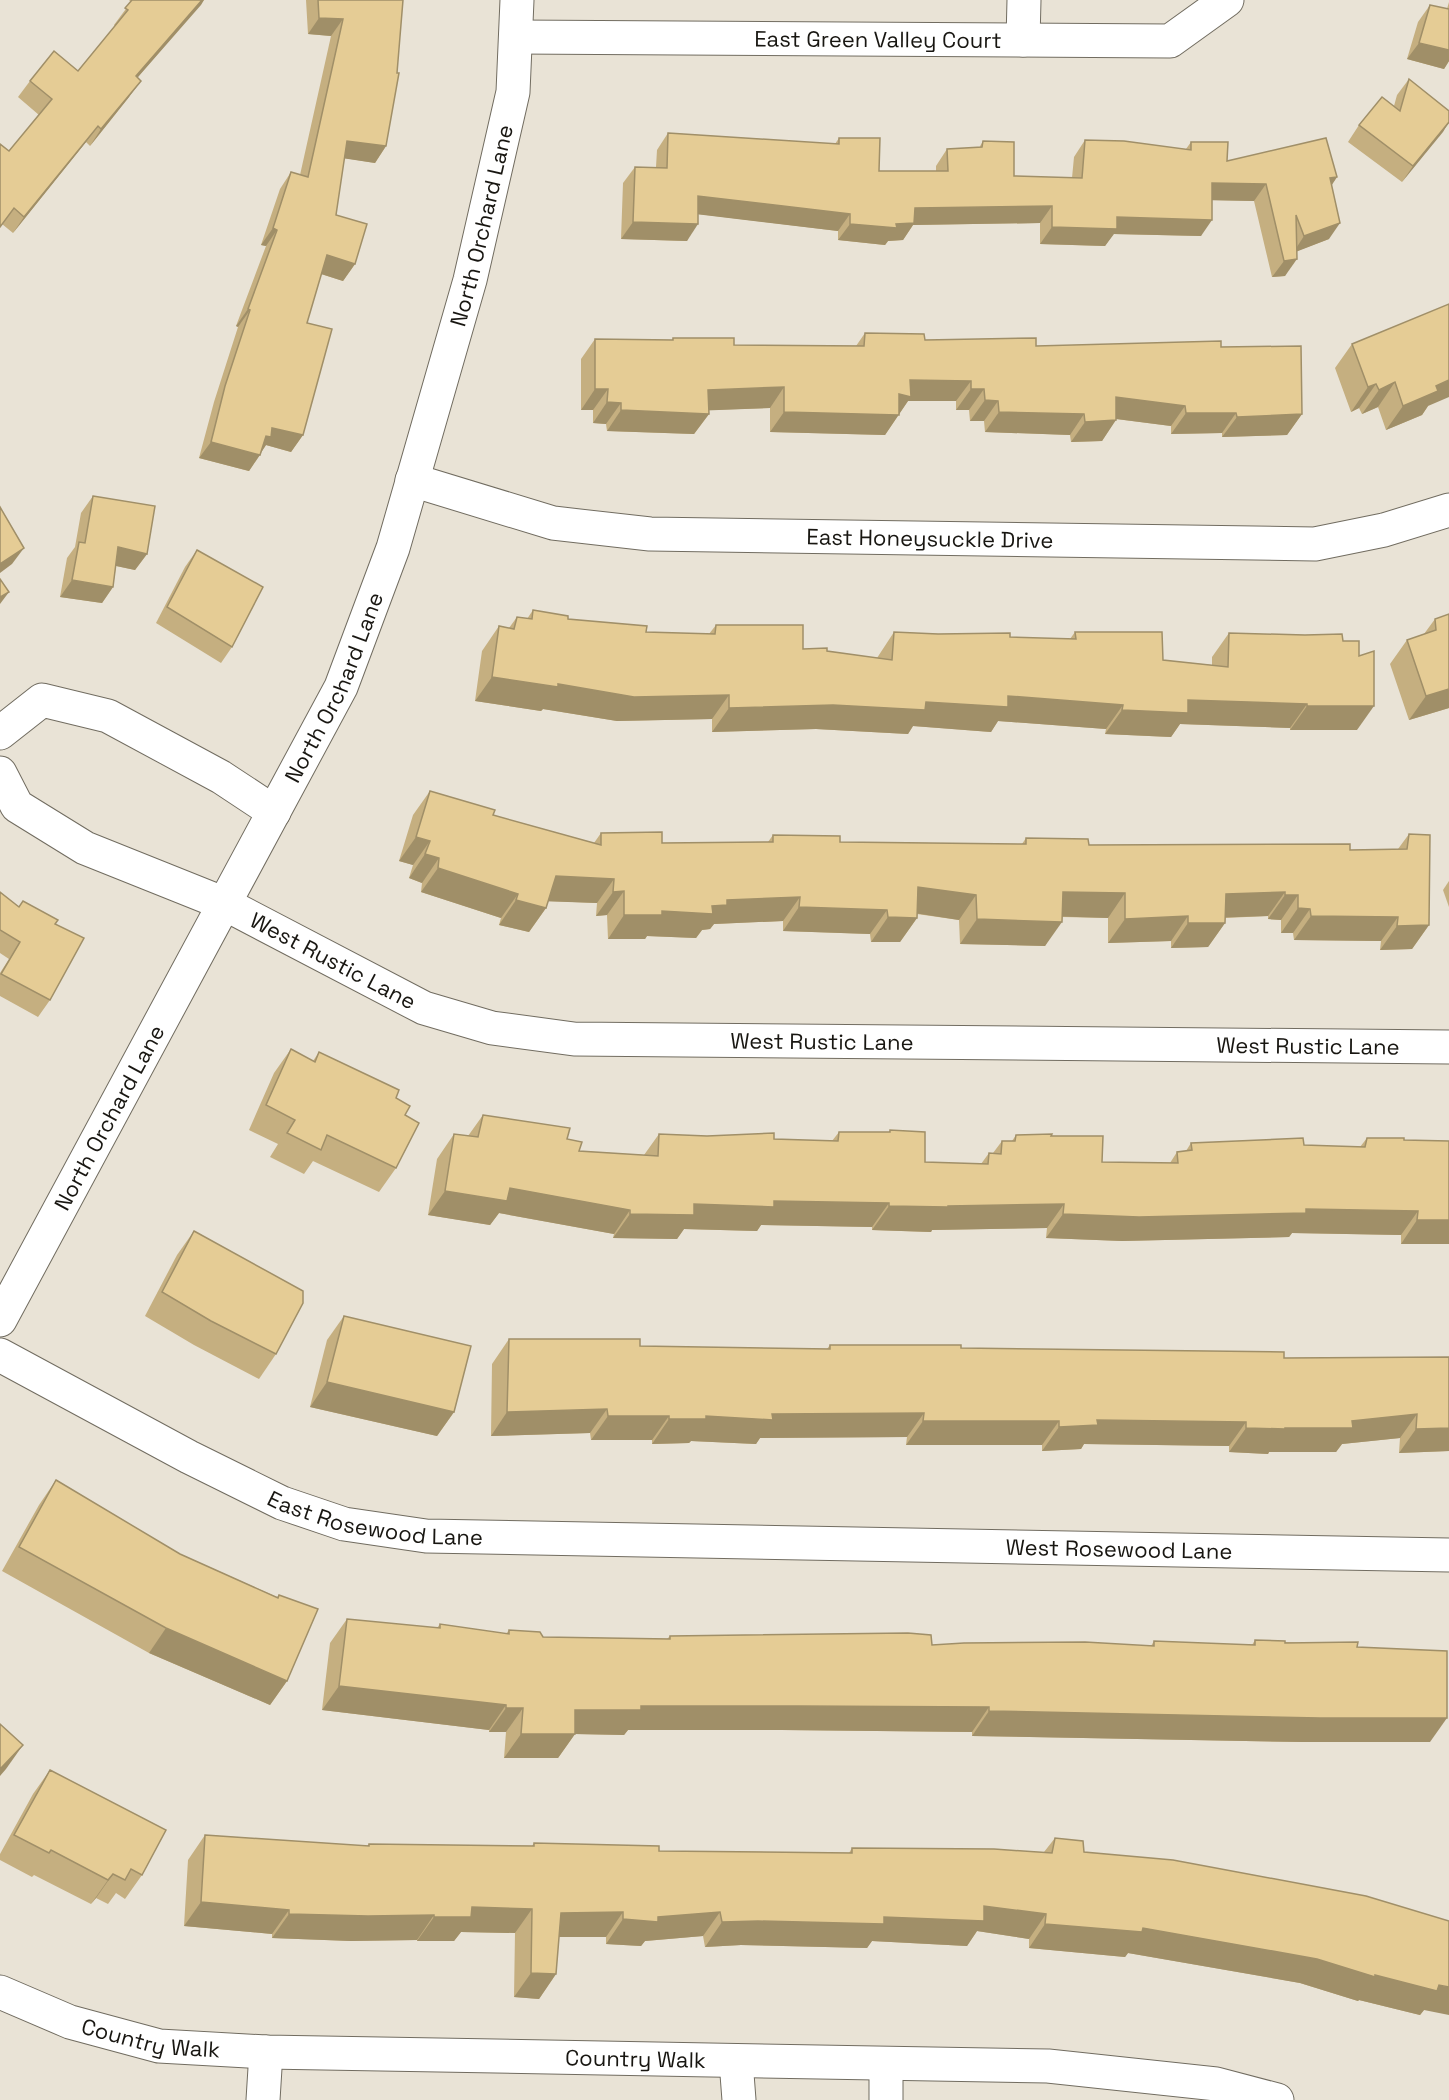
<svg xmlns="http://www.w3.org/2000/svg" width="1449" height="2100" font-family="'Space Grotesk',sans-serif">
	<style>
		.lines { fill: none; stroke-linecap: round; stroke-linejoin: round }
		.minor-casing { stroke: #716c60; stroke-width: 35 }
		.tertiary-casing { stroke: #716c60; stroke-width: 35 }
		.minor { stroke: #fff; stroke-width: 33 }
		.tertiary { stroke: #fff; stroke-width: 33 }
		.wall { fill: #c5af80 }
		.shaded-wall { fill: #a08f68 }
		.building { fill: #e5cc95; stroke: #a08f68; stroke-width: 1.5 }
		.labels { text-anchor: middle; stroke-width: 6; stroke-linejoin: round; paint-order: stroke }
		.street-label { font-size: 22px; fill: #181611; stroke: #fff }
	</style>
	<rect width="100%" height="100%" fill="#e9e3d6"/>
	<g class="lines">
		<g class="minor-casing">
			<g id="minor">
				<path id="s1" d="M516 37 1170 41 1227 0"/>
				<polyline points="1023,40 1024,0"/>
				<path id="s2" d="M412 480 553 523 650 534 1315 544 1384 530 1449 510"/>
				<polyline points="0,733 42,700 108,716 221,777 274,812"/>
				<path id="s3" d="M0 773 17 806 85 848 225 904 424 1008 492 1028 574 1039 1449 1047"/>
				<path id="s4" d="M0 1355 189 1457 282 1503 344 1524 426 1536 1449 1555"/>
				<polyline points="736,2061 739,2100"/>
				<polyline points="886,2064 886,2100"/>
				<polyline points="263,2100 266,2052"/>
			</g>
		</g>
		<g class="tertiary-casing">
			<g id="tertiary">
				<path id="s5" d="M0 1320 341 687 393 548 470 280 513 92 517 0"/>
				<path id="s6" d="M0 1992 70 2022 159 2046 266 2052 1048 2066 1216 2084 1277 2100"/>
			</g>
		</g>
		<use href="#minor" class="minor"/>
		<use href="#tertiary" class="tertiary"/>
	</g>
	<g class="wall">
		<polygon points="129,0 204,0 137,78 129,97 90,146 86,142 13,233 2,224 9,151 39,115 18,97 30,81 78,71 115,26 114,25 131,2"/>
		<polygon points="306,0 403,0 386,146 375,163 344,158 336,215 355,264 343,281 321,274 307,323 303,435 291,452 266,445 249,471 199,458 214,402 238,327 236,326 266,246 261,245 280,189 291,172 300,175 331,36 308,34"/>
		<polygon points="1449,2 1449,61 1444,69 1407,59 1418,22 1430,5 1447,9"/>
		<polygon points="1409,79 1449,111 1449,123 1402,182 1348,142 1359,125 1394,106 1397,95"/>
		<polygon points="668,133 835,144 839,138 879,171 936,171 936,166 947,149 979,148 983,141 1014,176 1072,178 1074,157 1085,140 1186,149 1191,142 1227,161 1337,177 1331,185 1329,239 1297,251 1285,276 1272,277 1254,201 1212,200 1201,236 1113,234 1105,246 1040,244 1040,223 913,225 903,240 888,241 885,245 838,240 838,231 698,214 687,241 621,239 623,183 635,167 656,167 657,150"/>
		<polygon points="865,333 925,340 1036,346 1221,347 1302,414 1287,435 1222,437 1222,433 1171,434 1171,426 1116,419 1102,441 1071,442 1070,435 985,432 984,421 970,421 969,410 956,410 956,401 908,401 885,435 770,432 770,408 709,410 709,414 694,434 607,431 606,424 593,423 593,410 581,410 581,359 595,339 672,340 673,338 734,345 856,346"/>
		<polygon points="1352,344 1428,406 1422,415 1386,430 1378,407 1362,414 1359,408 1351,412 1335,368"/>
		<polygon points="93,496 147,554 135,570 116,566 113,587 102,603 60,597 67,558 75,547 81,513"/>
		<polygon points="197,550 232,647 221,663 156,623 185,567"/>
		<polygon points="533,610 568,619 646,632 709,634 716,625 803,649 827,651 877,658 894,632 1010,637 1070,639 1075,632 1163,660 1212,665 1212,657 1229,633 1343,641 1357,730 1290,730 1290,728 1180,724 1171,737 1105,734 1106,729 998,721 991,732 913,726 908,734 816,729 712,732 712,719 617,721 543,709 541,711 475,701 482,651 499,626 509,628 517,617 527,619"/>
		<polygon points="1435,619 1449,708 1409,720 1390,664 1407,640 1424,634"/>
		<polygon points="430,791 493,815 594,843 601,833 662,843 768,842 773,835 840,842 1022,844 1026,838 1089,845 1350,850 1398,849 1409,834 1429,925 1412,949 1380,950 1381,941 1294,940 1293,933 1281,933 1281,920 1268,919 1268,916 1225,918 1225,923 1208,947 1171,948 1171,941 1108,943 1108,918 1062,917 1045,946 960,944 959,920 917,914 917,918 900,942 871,942 870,934 783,931 783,921 714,924 710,929 702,930 696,938 647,936 645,939 608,939 607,915 596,916 597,903 548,901 546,908 529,932 499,925 501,918 421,892 422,883 409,878 413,865 399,861 413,815"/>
		<polygon points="1449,881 1449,907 1443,890"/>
		<polygon points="0,892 19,907 55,924 50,1000 38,1017 0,996 0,973 9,959 0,953"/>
		<polygon points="291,1049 313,1061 319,1052 396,1098 405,1115 396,1168 379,1192 313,1161 304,1174 270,1157 278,1144 249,1130 274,1073"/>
		<polygon points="483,1115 567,1139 579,1151 644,1155 659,1134 774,1139 832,1141 839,1132 889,1132 890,1130 925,1162 981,1164 989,1153 993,1153 1002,1141 1012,1141 1016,1135 1051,1136 1102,1162 1170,1163 1177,1152 1186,1151 1191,1143 1360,1147 1367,1138 1404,1140 1449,1244 1401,1244 1401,1235 1292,1233 1289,1237 1122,1241 1046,1238 1047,1228 932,1230 931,1232 872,1230 872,1227 761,1225 757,1231 684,1229 677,1239 613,1238 614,1234 499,1213 490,1225 428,1215 437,1159 454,1134 468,1136"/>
		<polygon points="194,1231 276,1354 259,1379 194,1345 145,1316 177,1255"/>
		<polygon points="344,1316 454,1412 437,1436 310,1407 327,1340"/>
		<polygon points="509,1339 640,1346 827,1349 830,1345 1284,1358 1449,1357 1449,1451 1399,1453 1400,1438 1342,1444 1336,1452 1269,1452 1268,1454 1229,1452 1229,1446 1084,1444 1081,1449 1042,1451 1042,1445 906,1445 907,1437 760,1438 756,1444 691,1441 689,1443 652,1444 652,1440 591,1440 590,1433 491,1436 492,1364"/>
		<polygon points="56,1480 180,1554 277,1597 279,1595 287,1681 270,1705 149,1653 2,1571 39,1505"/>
		<polygon points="347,1619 437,1628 440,1624 506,1634 509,1630 543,1637 667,1639 670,1636 932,1645 1151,1646 1154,1641 1252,1645 1255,1640 1357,1647 1430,1742 1303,1742 972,1736 972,1732 782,1730 628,1730 624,1735 575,1734 558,1758 504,1758 506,1732 489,1732 489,1730 322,1710 330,1643"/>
		<polygon points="50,1770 142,1875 125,1899 116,1893 108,1904 96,1898 91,1904 34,1875 32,1877 0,1860 0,1854 33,1794"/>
		<polygon points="205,1835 367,1846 369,1844 532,1846 534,1843 659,1851 849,1853 852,1848 1044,1852 1055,1838 1424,2010 1420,2015 1359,2000 1358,2001 1300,1983 1128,1953 1125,1957 1029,1948 1029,1939 977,1931 967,1946 872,1941 867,1948 741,1945 705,1947 703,1936 645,1941 641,1946 606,1944 606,1937 559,1937 556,1974 539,1999 514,1997 515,1933 461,1932 454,1941 417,1941 417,1940 351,1941 272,1938 272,1934 184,1926 188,1860"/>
	</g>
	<g class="shaded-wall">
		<polygon points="202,0 204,0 201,5 124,93 136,76"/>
		<polygon points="319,18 343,19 331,36 308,34"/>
		<polygon points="1419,43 1449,50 1449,61 1444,69 1407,59"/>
		<polygon points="141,81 129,97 90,146 101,129"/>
		<polygon points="1449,122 1443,132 1402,182 1413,166"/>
		<polygon points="98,126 86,142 13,233 24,217"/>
		<polygon points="347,141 386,146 375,163 335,157"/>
		<polygon points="1337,177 1326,194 1330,178"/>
		<polygon points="1212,183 1266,184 1254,201 1200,200"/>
		<polygon points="698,196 850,214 838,231 687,213"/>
		<polygon points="1052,206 1040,223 913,225 903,240 888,241 885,245 838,240 850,224 896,224 915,208"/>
		<polygon points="1117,217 1212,220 1201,236 1114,234 1105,246 1040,244 1052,227"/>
		<polygon points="633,222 698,224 687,241 621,239"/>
		<polygon points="1340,223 1329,239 1293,253 1304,236"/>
		<polygon points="273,228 277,230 266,246 261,245"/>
		<polygon points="327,255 355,264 343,281 315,272"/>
		<polygon points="1297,259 1285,276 1272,277 1284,261"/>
		<polygon points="248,309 250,310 238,327 236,326"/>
		<polygon points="910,380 971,381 956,401 908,401 885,435 770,432 784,412 899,394"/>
		<polygon points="1449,380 1449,397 1428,406 1422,415 1386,430 1403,406 1436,386"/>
		<polygon points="1395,382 1378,407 1362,414 1379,390"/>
		<polygon points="1376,384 1359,408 1351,412 1368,387"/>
		<polygon points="784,387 770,408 693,411 708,390"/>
		<polygon points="595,389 608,389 593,410 581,410"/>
		<polygon points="971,389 984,389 969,410 956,410"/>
		<polygon points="1116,397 1185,406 1171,426 1101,417"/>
		<polygon points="985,400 998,401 984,421 970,421"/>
		<polygon points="607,402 621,403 606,424 593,423"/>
		<polygon points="621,410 709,414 694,434 607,431"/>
		<polygon points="999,412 1084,414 1070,435 985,432"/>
		<polygon points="1186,413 1236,413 1222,433 1171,434"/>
		<polygon points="1302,414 1287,435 1222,437 1237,417"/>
		<polygon points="1116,420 1102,441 1071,442 1085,422"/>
		<polygon points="272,428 303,435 291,452 266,445 260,454 254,452"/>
		<polygon points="211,442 260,455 249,471 199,458"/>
		<polygon points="118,547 147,554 135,570 107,564"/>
		<polygon points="24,548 12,564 0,573 0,564"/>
		<polygon points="72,580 113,587 102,603 60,597"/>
		<polygon points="9,592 0,604 0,597"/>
		<polygon points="492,677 558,684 729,695 712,719 617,721 543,709 541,711 475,701"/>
		<polygon points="1449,689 1449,708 1409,720 1426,696"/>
		<polygon points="1008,696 1123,705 1106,729 998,721 991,732 913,726 908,734 816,729 712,732 729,708 926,702"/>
		<polygon points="1188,700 1307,704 1290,728 1180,724 1171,737 1105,734 1122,710"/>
		<polygon points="1307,706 1374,706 1357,730 1290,730"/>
		<polygon points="416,837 430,841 413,865 399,861"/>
		<polygon points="425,854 439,858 422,883 409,878"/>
		<polygon points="438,868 518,894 501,918 421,892"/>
		<polygon points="556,876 614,879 597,903 539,901"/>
		<polygon points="918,887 976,895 959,920 901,911"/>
		<polygon points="624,891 607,915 596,916 613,892"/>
		<polygon points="1063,892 1125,893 1108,918 1046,916"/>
		<polygon points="1285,892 1268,916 1209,918 1226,894"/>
		<polygon points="1285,895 1298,895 1281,920 1268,919"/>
		<polygon points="800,897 783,921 714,924 710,929 702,930 696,938 647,936 645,939 608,939 624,915 712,906 727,900"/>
		<polygon points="516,900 546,908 529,932 499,925"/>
		<polygon points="799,907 887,910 870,934 783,931"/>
		<polygon points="1298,908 1310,909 1293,933 1281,933"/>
		<polygon points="1188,916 1171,941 1108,943 1125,919"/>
		<polygon points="1311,916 1398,917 1381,941 1294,940"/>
		<polygon points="888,917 917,918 900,942 871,942"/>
		<polygon points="977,919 1062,922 1045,946 960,944"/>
		<polygon points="1188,923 1225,923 1208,947 1171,948"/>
		<polygon points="1429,925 1412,949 1380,950 1397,926"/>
		<polygon points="510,1188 630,1210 614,1234 499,1213 490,1225 428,1215 445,1191"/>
		<polygon points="774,1201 889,1203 872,1227 761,1225 757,1231 684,1229 677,1239 613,1238 630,1214 694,1204"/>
		<polygon points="1064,1204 1047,1228 932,1230 931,1232 872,1230 889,1206"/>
		<polygon points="1306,1209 1418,1211 1401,1235 1292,1233 1289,1237 1122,1241 1046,1238 1063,1214"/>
		<polygon points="1417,1220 1449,1220 1449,1244 1401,1244"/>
		<polygon points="327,1382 454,1412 437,1436 310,1407"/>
		<polygon points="607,1409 590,1433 491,1436 507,1412"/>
		<polygon points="924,1413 907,1437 760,1438 756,1444 691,1441 689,1443 652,1444 669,1419 706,1416 772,1414"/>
		<polygon points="1417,1414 1400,1438 1342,1444 1336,1452 1269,1452 1268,1454 1229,1452 1246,1428 1285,1428"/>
		<polygon points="608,1416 669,1416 652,1440 591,1440"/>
		<polygon points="1097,1420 1246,1422 1229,1446 1084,1444 1081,1449 1042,1451 1059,1427"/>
		<polygon points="923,1421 1059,1421 1042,1445 906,1445"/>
		<polygon points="1449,1428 1449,1451 1399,1453 1416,1429"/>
		<polygon points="166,1628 287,1681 270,1705 149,1653"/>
		<polygon points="339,1686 506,1705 489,1730 322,1710"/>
		<polygon points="641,1706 798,1706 989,1707 972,1732 782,1730 628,1730 624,1735 575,1734 558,1758 504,1758 521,1734 575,1710"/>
		<polygon points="506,1708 523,1708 506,1732 489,1732"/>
		<polygon points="989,1711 1447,1718 1430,1742 1303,1742 972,1736"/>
		<polygon points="23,1745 6,1769 0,1776 0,1769"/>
		<polygon points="113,1874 96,1898 91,1904 108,1880"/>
		<polygon points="201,1902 289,1910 272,1934 184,1926"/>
		<polygon points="984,1906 1046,1914 1029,1939 977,1931 967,1946 872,1941 867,1948 741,1945 705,1947 722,1922 884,1917"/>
		<polygon points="472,1907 532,1909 515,1933 461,1932 454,1941 417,1941 434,1917"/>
		<polygon points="623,1912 606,1937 544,1937 561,1913"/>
		<polygon points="720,1912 703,1936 645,1941 641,1946 606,1944 623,1919"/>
		<polygon points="289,1914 434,1915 417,1940 351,1941 272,1938"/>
		<polygon points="1045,1924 1143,1928 1317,1959 1375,1975 1449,1987 1449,2015 1424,2010 1420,2015 1359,2000 1358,2001 1300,1983 1128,1953 1125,1957 1029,1948"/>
		<polygon points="531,1973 556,1974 539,1999 514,1997"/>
	</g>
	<g class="building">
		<polygon points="132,0 202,0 136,76 141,81 101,129 98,126 24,217 14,208 0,227 0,144 9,151 52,99 30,81 54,51 78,71 128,10 125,8"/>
		<polygon points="318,0 403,0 397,73 399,73 386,146 347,141 336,215 367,224 355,264 327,255 307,323 332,329 303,435 272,428 271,437 266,436 260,455 211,442 225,386 250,310 248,309 277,230 273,228 291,172 308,177 343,19 319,18"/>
		<polygon points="1430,5 1449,9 1449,50 1419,43"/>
		<polygon points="1409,79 1449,111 1449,122 1413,166 1359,125 1382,97 1400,111"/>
		<polygon points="668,133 839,144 839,138 880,138 879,171 948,171 947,149 982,147 983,141 1014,142 1014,176 1082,178 1085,140 1124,141 1191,150 1191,142 1228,142 1227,161 1326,138 1337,177 1330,178 1340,223 1304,236 1296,215 1297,259 1284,261 1266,184 1212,183 1212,220 1117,217 1117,229 1052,227 1052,206 915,208 914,223 896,224 897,228 850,224 850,214 698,196 698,224 633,222 635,167 667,168"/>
		<polygon points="1449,304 1449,380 1436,386 1438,391 1403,406 1395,382 1379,390 1376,384 1368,387 1352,344"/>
		<polygon points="865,333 924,334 925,340 1036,338 1036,346 1221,341 1221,347 1301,346 1302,414 1237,417 1236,413 1186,413 1185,406 1116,397 1116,420 1085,422 1084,414 999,412 998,401 985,400 984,389 971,389 971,381 910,380 911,397 899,394 899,415 784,412 784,387 708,390 709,414 621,410 621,403 607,402 608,389 595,389 595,339 673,340 673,338 734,338 734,345 864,346"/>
		<polygon points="93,496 155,506 147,554 118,547 113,587 72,580 79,542 85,543"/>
		<polygon points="0,507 24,548 0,564"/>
		<polygon points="197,550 263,587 232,647 167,607"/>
		<polygon points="0,579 9,592 0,597"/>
		<polygon points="533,610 568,616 568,619 647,626 646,632 715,634 716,625 803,625 803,649 827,648 827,651 892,660 894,632 938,634 1010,633 1010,637 1076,639 1075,632 1162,632 1163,660 1228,667 1229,633 1305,635 1342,634 1343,641 1359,641 1359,656 1374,651 1374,706 1307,706 1307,704 1188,700 1188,713 1122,710 1123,705 1008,696 1008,707 926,702 925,710 833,705 729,708 729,695 634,697 558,684 558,687 492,677 499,626 514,629 517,617 532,619"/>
		<polygon points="1449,614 1449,689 1426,696 1407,640 1436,630 1435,619"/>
		<polygon points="430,791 495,810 493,815 601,845 601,833 662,832 662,843 773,842 773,835 840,836 840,842 1026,844 1026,838 1088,839 1089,845 1350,844 1350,850 1407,849 1409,834 1430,835 1429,925 1397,926 1398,917 1311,916 1310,909 1298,908 1298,895 1285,895 1285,892 1226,894 1225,923 1188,923 1188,916 1125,919 1125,893 1063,892 1062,922 977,919 976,895 918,887 917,918 888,917 887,910 799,907 800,897 727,900 727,905 712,906 713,914 662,911 662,915 624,915 624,891 613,892 614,879 556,876 546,908 516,900 518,894 438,868 439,858 425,854 430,841 416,837"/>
		<polygon points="0,892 19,907 23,901 58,920 55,924 84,938 50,1000 1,974 20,942 0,930"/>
		<polygon points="291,1049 315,1062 319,1052 399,1090 396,1098 410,1106 405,1115 419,1123 396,1168 327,1135 321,1150 287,1133 295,1120 266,1105"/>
		<polygon points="483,1115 570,1128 567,1139 582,1142 579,1151 658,1156 659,1134 707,1136 774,1133 774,1139 838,1141 839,1132 890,1132 890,1130 925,1132 925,1162 988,1164 989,1153 1001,1154 1002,1141 1015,1141 1016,1135 1052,1134 1051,1136 1103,1136 1102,1162 1178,1163 1177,1152 1192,1150 1191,1143 1303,1138 1304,1145 1365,1147 1367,1138 1404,1138 1404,1140 1449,1141 1449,1220 1417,1220 1418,1211 1306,1209 1306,1213 1139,1217 1063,1214 1064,1204 948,1206 948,1207 889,1206 889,1203 774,1201 774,1207 694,1204 694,1215 630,1214 630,1210 510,1188 507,1201 445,1191 454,1134 478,1137"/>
		<polygon points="194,1231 303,1291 303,1303 276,1354 211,1321 162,1292"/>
		<polygon points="344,1316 471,1346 454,1412 327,1382"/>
		<polygon points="509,1339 640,1339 640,1346 830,1349 830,1345 961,1345 961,1348 1284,1352 1284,1358 1449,1357 1449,1428 1416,1429 1417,1414 1352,1421 1353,1428 1285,1428 1285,1429 1246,1428 1246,1422 1097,1420 1098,1425 1059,1427 1059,1421 923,1421 924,1413 772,1414 773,1420 706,1416 706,1419 669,1419 669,1416 608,1416 607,1409 507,1412"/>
		<polygon points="56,1480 180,1554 278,1598 279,1595 318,1609 287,1681 166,1628 19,1547"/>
		<polygon points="347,1619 440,1628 440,1624 509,1634 509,1630 540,1632 543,1637 670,1639 670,1636 908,1633 931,1635 932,1645 964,1643 1085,1642 1154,1646 1154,1641 1255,1645 1255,1640 1285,1641 1285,1643 1358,1642 1357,1647 1447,1651 1447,1718 1320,1718 989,1711 989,1707 798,1706 641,1706 641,1710 575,1710 575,1734 521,1734 523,1708 506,1708 506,1705 339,1686"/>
		<polygon points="0,1724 23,1745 0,1769"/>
		<polygon points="50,1770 166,1830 142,1875 131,1869 125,1880 113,1874 108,1880 51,1850 49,1853 14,1835"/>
		<polygon points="205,1835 369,1846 369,1844 534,1846 534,1843 659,1846 659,1851 852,1853 852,1848 994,1849 1052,1853 1055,1838 1083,1841 1084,1852 1173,1860 1366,1896 1449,1921 1449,1987 1439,1985 1437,1991 1375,1975 1375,1977 1317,1959 1143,1928 1142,1932 1045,1924 1046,1914 984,1906 984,1921 884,1917 884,1924 758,1921 722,1922 720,1912 658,1917 658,1922 623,1919 623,1912 561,1913 556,1974 531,1973 532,1909 472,1907 471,1917 434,1917 434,1915 368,1916 289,1914 289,1910 201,1902"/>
	</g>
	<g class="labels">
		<g class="street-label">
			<text dy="8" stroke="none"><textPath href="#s1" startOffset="362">East Green Valley Court</textPath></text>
			<text dy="8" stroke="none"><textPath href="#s5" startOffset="1202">North Orchard Lane</textPath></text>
			<text dy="8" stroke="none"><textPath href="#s2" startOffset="525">East Honeysuckle Drive</textPath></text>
			<text dy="8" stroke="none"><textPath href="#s5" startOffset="716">North Orchard Lane</textPath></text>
			<text dy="8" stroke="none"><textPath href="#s3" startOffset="390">West Rustic Lane</textPath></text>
			<text dy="8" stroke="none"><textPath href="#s3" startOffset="894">West Rustic Lane</textPath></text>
			<text dy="8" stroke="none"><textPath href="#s3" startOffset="1380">West Rustic Lane</textPath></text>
			<text dy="8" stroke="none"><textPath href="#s5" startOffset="230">North Orchard Lane</textPath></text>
			<text dy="8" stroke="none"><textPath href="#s4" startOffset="414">East Rosewood Lane</textPath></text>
			<text dy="8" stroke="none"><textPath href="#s4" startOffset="1160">West Rosewood Lane</textPath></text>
			<text dy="8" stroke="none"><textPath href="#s6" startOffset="159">Country Walk</textPath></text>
			<text dy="8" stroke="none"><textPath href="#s6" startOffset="645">Country Walk</textPath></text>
		</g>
	</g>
</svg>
